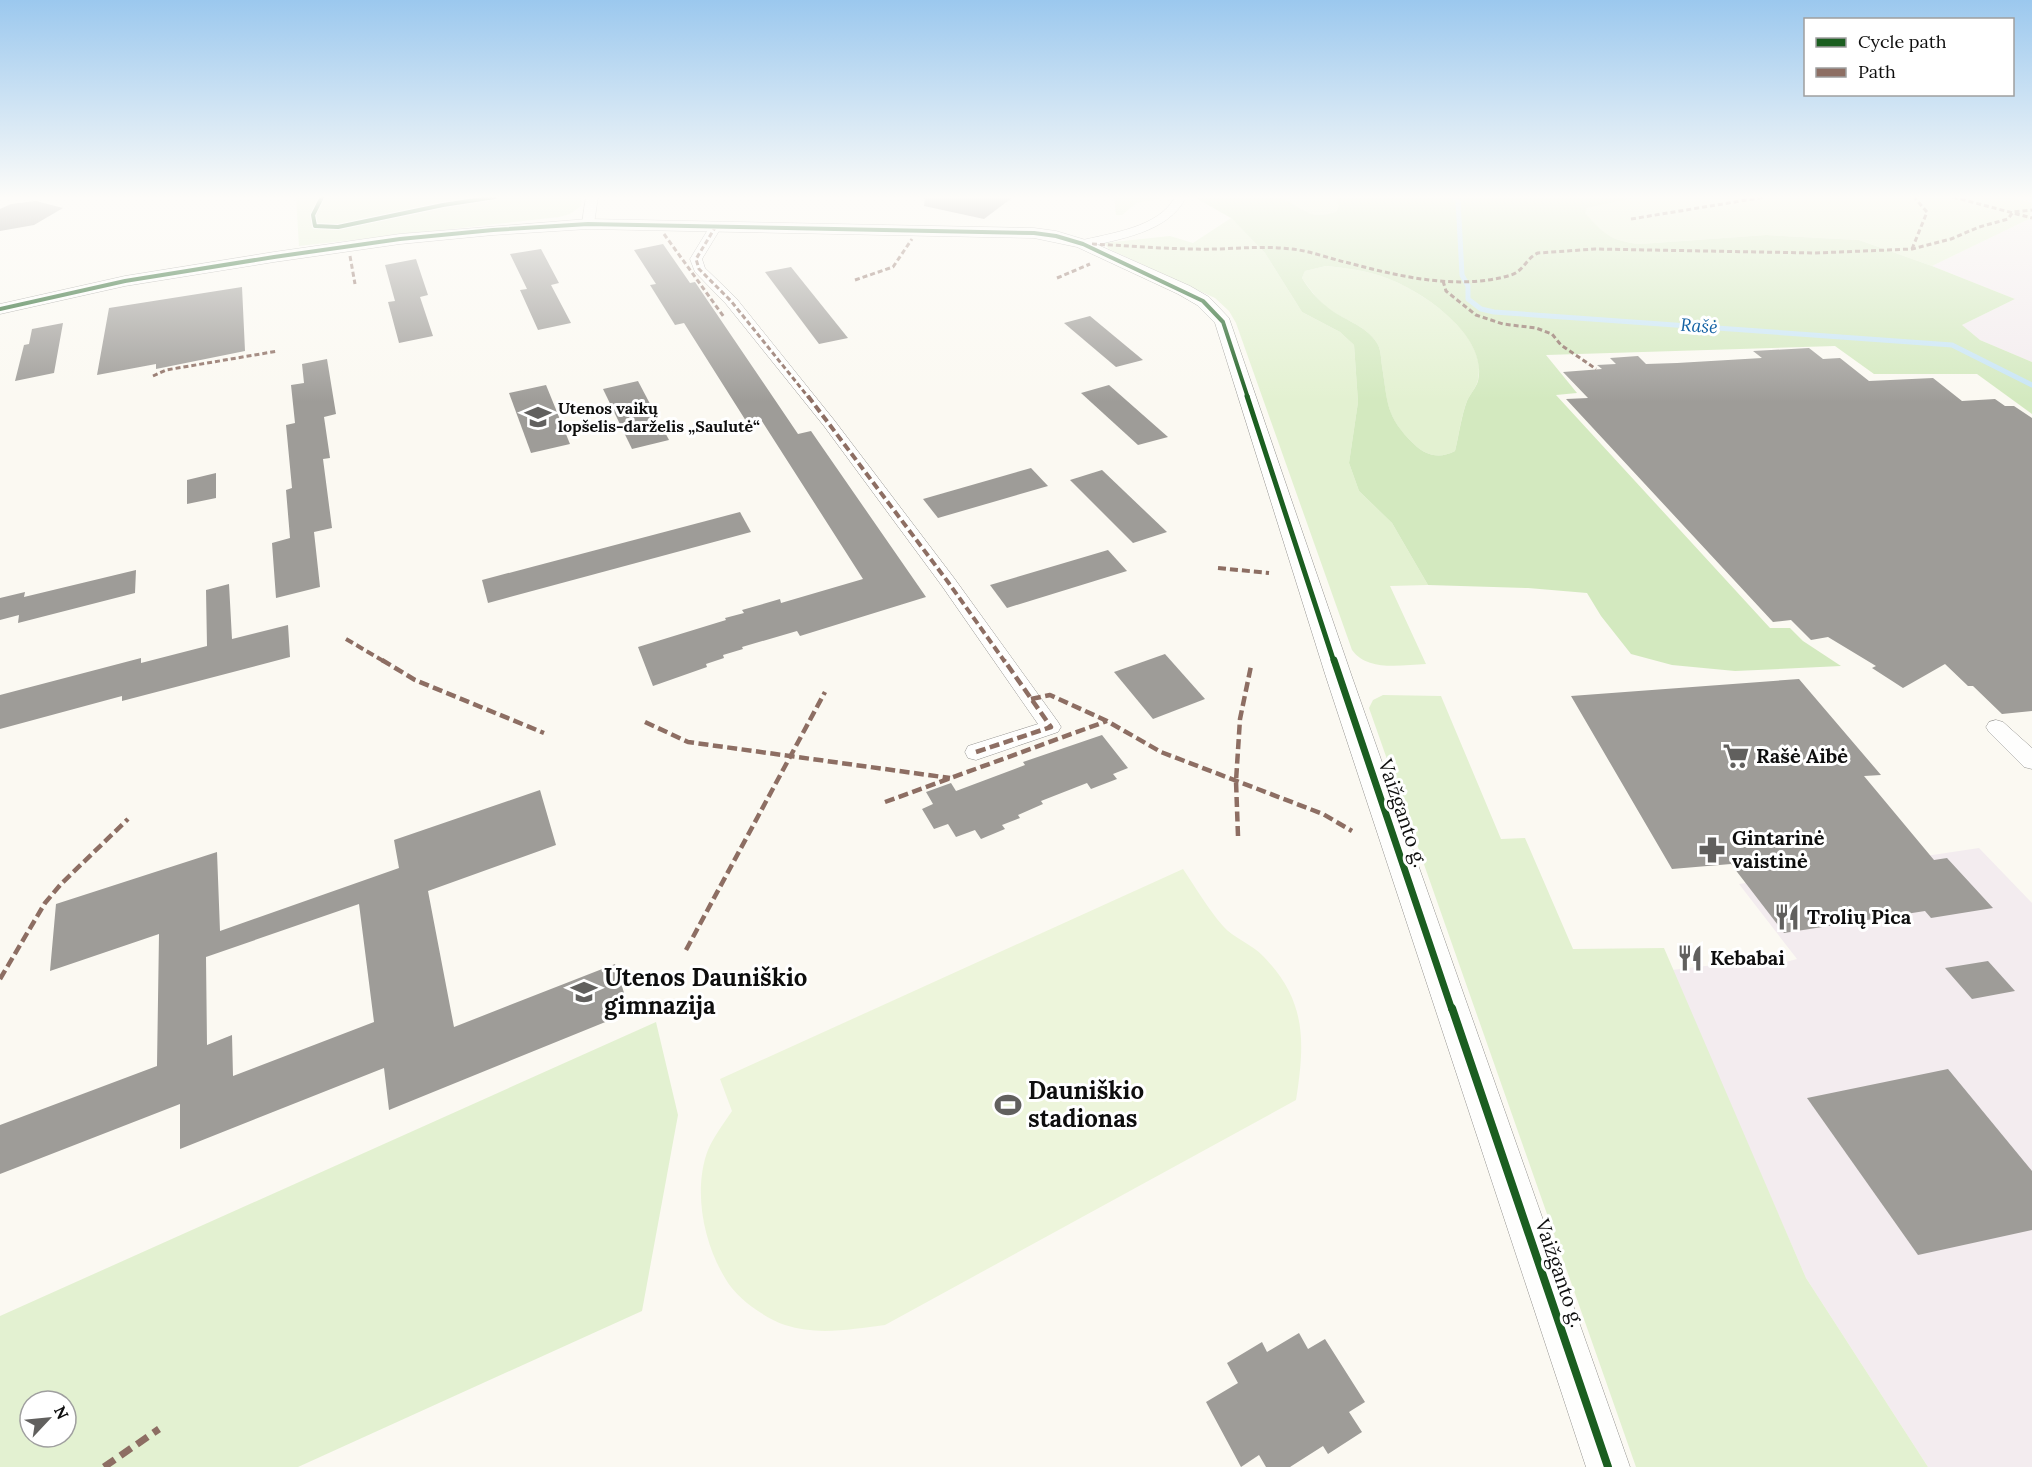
<svg xmlns="http://www.w3.org/2000/svg" width="2032" height="1467" font-family="Lora,serif">
	<style>
		.industrial { fill: #f3ecef }
		.green { fill: #e3f1d1; fill-rule: evenodd }
		.forest { fill: #d3e9bf; fill-rule: evenodd }
		.pitch { fill: #edf5db }
		.lines { fill: none; stroke-linecap: round; stroke-linejoin: round }
		.stream { stroke: #c7e5f6; stroke-width: 5 }
		.building { fill: #9e9c98; fill-rule: evenodd }
		.minor-casing { stroke: #959491; stroke-width: 1 }
		.tertiary-casing { stroke: #959491; stroke-width: 1 }
		.minor { fill: #fefefd; fill-rule: evenodd }
		.tertiary { fill: #fefefd; fill-rule: evenodd }
		.quiet-far3 { stroke: #8d6e63; stroke-width: 3; stroke-dasharray: 5 3; stroke-linecap: butt }
		.quiet-far2 { stroke: #8d6e63; stroke-width: 4; stroke-dasharray: 8 4; stroke-linecap: butt }
		.quiet-far1 { stroke: #8d6e63; stroke-width: 4.5; stroke-dasharray: 10 4.5; stroke-linecap: butt }
		.quiet { stroke: #8d6e63; stroke-width: 7; stroke-dasharray: 13 7; stroke-linecap: butt }
		.cycleway-far3-casing { stroke: #fff; stroke-width: 6 }
		.cycleway-far2-casing { stroke: #fff; stroke-width: 8 }
		.cycleway-far1-casing { stroke: #fff; stroke-width: 10 }
		.cycleway-casing { stroke: #fff; stroke-width: 12 }
		.cycleway-far3 { stroke: #1b5e20; stroke-width: 4 }
		.cycleway-far2 { stroke: #1b5e20; stroke-width: 5 }
		.cycleway-far1 { stroke: #1b5e20; stroke-width: 7 }
		.cycleway { stroke: #1b5e20; stroke-width: 8 }
		.labels { text-anchor: middle; stroke-width: 6; stroke-linejoin: round; paint-order: stroke }
		.far-poi-label { font-size: 16px; font-weight: bold; fill: #0e0e0e; stroke: #fff; text-anchor: start }
		.far-water-label { font-size: 18px; font-style: italic; fill: #1361a3; stroke: #fff }
		.poi-label { font-size: 20px; font-weight: bold; fill: #0e0e0e; stroke: #fff; text-anchor: start }
		.street-label { font-size: 20px; fill: #0e0e0e; stroke: #fff }
		.near-poi-label { font-size: 24px; font-weight: bold; fill: #0e0e0e; stroke: #fff; text-anchor: start }
	</style>
	<rect width="100%" height="100%" fill="#fbf9f2"/>
	<g class="industrial">
		<polygon points="2029,219 2032,220 2032,362 1980,340 1962,325 2015,299 1932,266"/>
		<polygon points="1979,848 2032,903 2032,1467 1928,1467 1806,1278 1672,970 1763,959 1774,965 1797,959 1739,884"/>
	</g>
	<g class="green">
		<polygon points="296,197 582,197 581,206 570,214 559,217 299,246"/>
		<polygon points="1114,197 1170,197 1136,203 1122,215 1116,215"/>
		<path d="M1279 197H1338L1336 200 1339 206 1336 213C1316 219 1295 211 1279 197Z"/>
		<path d="M1639 197H2010L2032 203 2029 219 1932 266 1859 240 1766 235 1640 244C1611 241 1604 234 1585 214V210L1587 208Z"/>
		<path d="M1231 218 1265 253 1302 312 1340 332 1354 345 1358 402 1349 463 1359 491 1392 523 1428 585 1390 586 1426 664C1402 665 1368 672 1352 650L1236 323 1229 311 1215 298 1109 249 1104 243 1170 236 1193 243Z"/>
		<path d="M1326 266C1345 268 1363 270 1381 276 1418 288 1489 334 1478 380 1476 388 1470 394 1467 401 1461 416 1459 435 1455 451 1440 459 1426 456 1414 444 1385 416 1388 404 1382 366 1381 359 1381 349 1377 343 1365 324 1342 320 1325 306 1316 298 1309 288 1302 278L1305 271Z"/>
		<polygon points="1383,695 1441,696 1501,839 1525,838 1573,949 1664,948 1806,1278 1928,1467 1636,1467 1369,708 1373,700"/>
		<path d="M656 1022 678 1115 642 1311 298 1467H0V1316ZM30 1401H66V1437H30Z"/>
	</g>
	<path class="forest" d="M1194 197C1207 197 1273 194 1280 197 1301 207 1309 221 1336 212L1339 206 1336 200 1338 197H1639L1587 208 1585 213C1604 234 1611 241 1640 244L1766 235 1859 240 1932 266 2015 299 1962 325 1980 340 2032 362V414L1977 374H1874L1835 346 1546 355 1577 393 1556 395 1770 628H1790L1803 641 1841 666 1735 671 1672 665 1631 654 1601 616 1587 593 1528 588 1428 585 1392 523 1359 491 1349 463 1358 402 1354 345 1340 332 1302 312 1265 253 1231 218ZM1326 266C1345 268 1363 270 1381 276 1418 288 1489 334 1478 381 1476 388 1470 394 1467 401 1461 417 1459 435 1455 451 1440 459 1426 456 1414 444 1385 416 1388 403 1382 366 1381 359 1381 349 1377 343 1365 324 1342 320 1326 306 1316 298 1309 289 1302 278L1305 271Z"/>
	<path class="pitch" d="M1183 869C1196 888 1208 909 1223 926 1233 938 1252 944 1263 956 1307 1001 1305 1042 1296 1100L885 1325C852 1329 818 1336 785 1325 763 1317 736 1298 725 1278 703 1242 693 1189 708 1150 714 1136 724 1123 732 1111L720 1079Z"/>
	<g class="lines">
		<polyline class="stream" points="1452,197 1458,199 1462,275 1468,286 1468,299 1481,309 1494,312 1952,345 2032,385"/>
	</g>
	<g class="building">
		<polygon points="925,197 1013,197 984,219 924,206"/>
		<polygon points="36,201 63,208 34,225 0,231 0,209 11,204"/>
		<polygon points="663,244 690,283 695,282 798,434 811,431 926,597 800,636 797,631 742,647 743,649 723,655 724,658 706,664 707,667 653,686 638,647 726,620 725,618 744,613 742,610 780,599 781,603 863,579 760,418 746,421 684,323 675,325 650,285 656,284 634,250"/>
		<polygon points="541,249 559,283 551,285 571,323 538,330 520,290 527,289 510,254"/>
		<polygon points="416,259 428,295 420,297 433,336 399,343 388,302 395,301 385,265"/>
		<polygon points="791,267 848,338 819,344 765,272"/>
		<polygon points="242,287 245,351 156,369 156,364 97,375 109,308"/>
		<polygon points="1090,316 1143,360 1116,367 1064,323"/>
		<polygon points="63,323 54,373 15,381 24,345 29,344 32,329"/>
		<polygon points="1809,348 1823,359 1840,358 1869,381 1933,378 1962,401 1995,399 2005,406 2014,406 2032,418 2032,711 2002,714 1973,686 1968,686 1945,664 1903,688 1872,668 1876,666 1828,637 1811,640 1791,620 1773,622 1566,399 1588,398 1563,372 1602,369 1597,365 1616,364 1610,358 1638,356 1646,364 1677,363 1762,358 1753,351"/>
		<polygon points="327,359 336,414 324,417 330,458 323,459 332,528 314,532 320,587 276,598 272,543 290,538 286,490 292,488 286,425 295,423 291,385 304,383 302,364"/>
		<polygon points="638,381 669,440 632,449 603,389"/>
		<polygon points="546,385 570,444 531,453 509,393"/>
		<polygon points="1109,385 1168,437 1138,445 1081,393"/>
		<polygon points="1031,468 1048,486 938,518 923,499"/>
		<polygon points="1102,470 1167,532 1133,543 1070,480"/>
		<polygon points="216,473 216,498 187,504 187,480"/>
		<polygon points="740,512 751,532 488,603 482,580"/>
		<polygon points="1108,550 1127,571 1007,608 990,585"/>
		<polygon points="136,570 135,593 18,623 19,615 0,620 0,598 25,592 24,597"/>
		<polygon points="229,584 232,639 288,625 290,657 122,701 122,696 0,729 0,695 141,658 141,663 207,646 206,590"/>
		<polygon points="1165,654 1205,699 1153,719 1114,672"/>
		<polygon points="1799,679 1881,775 1864,776 1934,860 1947,858 1993,908 1931,918 1925,911 1784,933 1731,864 1672,869 1571,696"/>
		<polygon points="1102,735 1128,768 1113,774 1117,779 1091,789 1087,783 1041,801 1043,804 1018,815 1020,818 1002,825 1005,829 981,839 975,830 956,837 948,824 934,829 922,809 933,804 926,792 951,783 956,791 1025,765 1023,762"/>
		<path d="M540 790 556 845 428 891 454 1027 615 964 630 1012 389 1110 384 1068 180 1149V1104L0 1174V1125L157 1066 159 934 50 971 56 904 217 852 220 931 399 868 394 840ZM359 904 374 1022 233 1076 232 1035 207 1045 206 957Z"/>
		<polygon points="1988,961 2015,991 1972,999 1945,968"/>
		<polygon points="1948,1069 2032,1171 2032,1230 1918,1255 1807,1098"/>
		<polygon points="1299,1333 1308,1349 1325,1339 1365,1402 1349,1412 1362,1432 1328,1454 1323,1446 1290,1467 1266,1467 1259,1455 1241,1467 1206,1402 1238,1383 1227,1363 1262,1342 1267,1352"/>
	</g>
	<g class="lines">
		<g class="minor-casing">
			<g id="minor">
				<polygon points="586,197 598,197 594,224 588,228 582,224"/>
				<path d="M1175 197H1186C1169 233 1118 239 1083 248L1077 244 1079 241C1110 233 1159 228 1175 197Z"/>
				<polygon points="716,222 722,226 702,259 705,268 736,298 834,420 954,578 1058,722 1061,727 1058,732 976,760 968,758 965,752 968,746 1038,724 942,586 824,426 726,304 695,272 690,259 712,223"/>
				<polygon points="1996,720 2003,722 2032,748 2032,769 2024,767 1989,732 1986,727 1989,722"/>
			</g>
		</g>
		<g class="tertiary-casing">
			<polygon id="tertiary" points="588,219 1034,228 1056,231 1089,241 1190,286 1209,297 1229,318 1352,677 1630,1467 1586,1467 1326,677 1215,323 1197,305 1178,294 1077,247 1034,238 588,229 493,235 400,244 274,262 125,286 0,314 0,304 125,276 274,252 400,234"/>
		</g>
		<use href="#minor" class="minor"/>
		<use href="#tertiary" class="tertiary"/>
		<g class="quiet-far3">
			<polyline points="1953,197 2032,218"/>
			<polyline points="1631,219 1765,197"/>
			<polyline points="716,226 696,259 699,269 731,301 809,398"/>
			<polyline points="664,234 724,317"/>
			<path d="M1092 244C1134 246 1177 250 1219 249 1244 248 1267 246 1292 249 1310 251 1328 258 1345 262 1397 276 1458 291 1511 275 1524 271 1526 258 1538 253L1595 249 1815 253 1912 249 1951 239 1979 227 2008 219 2013 212 2032 210"/>
			<polyline points="1912,249 1927,212 1914,197"/>
			<polyline points="350,256 355,284"/>
			<polyline points="1057,278 1090,264"/>
			<polyline points="855,280 893,267 912,239"/>
			<polyline points="1443,281 1446,291 1476,315 1503,324 1536,328 1552,334 1561,345 1596,369"/>
			<polyline points="153,376 166,370 278,351"/>
		</g>
		<g class="quiet-far2">
			<polyline points="808,396 948,582 1005,662"/>
			<polyline points="1218,568 1269,573"/>
			<polyline points="346,639 385,662"/>
		</g>
		<g class="quiet-far1">
			<polyline points="382,660 415,680 544,733"/>
			<polyline points="1031,699 1050,695 1107,721 1161,752 1323,814 1352,831"/>
			<polyline points="645,722 688,742 950,778"/>
			<polyline points="976,752 1051,727 1004,660"/>
			<polyline points="885,802 1107,721"/>
			<polyline points="1238,836 1236,781 1240,719 1251,666"/>
			<polyline points="686,950 825,692"/>
			<polyline points="0,979 45,903 61,884 128,819"/>
		</g>
		<polyline class="quiet" points="104,1467 159,1429"/>
		<g class="cycleway-far3-casing">
			<g id="cycleway-far3">
				<polyline points="322,197 313,215 315,226 338,227 443,205 495,197"/>
				<polyline points="0,309 125,281 274,257 400,239 493,230 588,224 1034,233 1056,236 1083,244 1203,301 1223,322 1248,398"/>
			</g>
		</g>
		<g class="cycleway-far2-casing">
			<polyline id="cycleway-far2" points="1247,396 1334,662"/>
		</g>
		<g class="cycleway-far1-casing">
			<polyline id="cycleway-far1" points="1334,660 1452,1010"/>
		</g>
		<g class="cycleway-casing">
			<polyline id="cycleway" points="1452,1008 1608,1467"/>
		</g>
		<use href="#cycleway-far3" class="cycleway-far3"/>
		<use href="#cycleway-far2" class="cycleway-far2"/>
		<use href="#cycleway-far1" class="cycleway-far1"/>
		<use href="#cycleway" class="cycleway"/>
	</g>
	<linearGradient id="sky" x2="0" y2="1"><stop stop-color="#9bc8ee"/><stop offset="0.49" stop-color="#fdfcf9"/><stop offset="1" stop-color="#fdfcf9" stop-opacity="0"/></linearGradient>
	<rect width="2032" height="402" fill="url(#sky)"/>
	<defs>
		<g id="school-bare" transform="scale(2.07)"><path d="M0-5L7-2L0 1L-7-2ZM-4 1L0 2.5L4 1V4Q0 6-4 4Z" fill="#61605e" stroke="#fff" stroke-width="2.5" paint-order="stroke"/></g>
		<g id="supermarket-bare" transform="scale(2.07)"><path d="M-6-5.5h2.5l.6 2H6L4.5 2H-2.5L-4.4-4H-6ZM-1.5 3.2a1.3 1.3 0 1 0 .1 0ZM3 3.2a1.3 1.3 0 1 0 .1 0Z" fill="#61605e" stroke="#fff" stroke-width="2.5" paint-order="stroke"/></g>
		<g id="pharmacy-bare" transform="scale(2.07)"><path d="M-2-6h4v4h4v4h-4v4h-4v-4h-4v-4h4Z" fill="#61605e" stroke="#fff" stroke-width="2.5" paint-order="stroke"/></g>
		<g id="restaurant-bare" transform="scale(2.07)"><path d="M-5-6h1v4h1v-4h1v4h1v-4h1v5L-1.5 .5V6h-2V.5L-5-1ZM5-6V6H3V1.5H1.5Q1.5-4 5-6Z" fill="#61605e" stroke="#fff" stroke-width="2.5" paint-order="stroke"/></g>
		<g id="stadium-bare" transform="scale(2.07)"><path d="M0-5a6.5 5 0 1 0 0 10a6.5 5 0 1 0 0-10ZM-3.5-1.8h7v3.6h-7Z" fill="#61605e" stroke="#fff" stroke-width="2.5" paint-order="stroke"/></g>
	</defs>
	<g fill-rule="evenodd">
		<use href="#school-bare" x="538" y="417"/>
		<use href="#supermarket-bare" x="1736" y="756"/>
		<use href="#pharmacy-bare" x="1712" y="850"/>
		<use href="#restaurant-bare" x="1787" y="917"/>
		<use href="#restaurant-bare" x="1690" y="958"/>
		<use href="#school-bare" x="584" y="992"/>
		<use href="#stadium-bare" x="1008" y="1105"/>
	</g>
	<g class="labels">
		<g class="far-poi-label">
			<text x="558" y="414">Utenos vaikų<tspan x="558" dy="18">lopšelis-darželis „Saulutė“</tspan></text>
		</g>
		<g class="far-water-label">
			<text transform="translate(1699 326) rotate(4)" y="6">Rašė</text>
		</g>
		<g class="poi-label">
			<text x="1756" y="763">Rašė Aibė</text>
			<text x="1732" y="845">Gintarinė<tspan x="1732" dy="23">vaistinė</tspan></text>
			<text x="1807" y="924">Trolių Pica</text>
			<text x="1710" y="965">Kebabai</text>
		</g>
		<g class="street-label">
			<text transform="translate(1403 813) rotate(71)" y="7">Vaižganto g.</text>
			<text transform="translate(1560 1273) rotate(71)" y="7">Vaižganto g.</text>
		</g>
		<g class="near-poi-label">
			<text x="604" y="986">Utenos Dauniškio<tspan x="604" dy="28">gimnazija</tspan></text>
			<text x="1028" y="1099">Dauniškio<tspan x="1028" dy="28">stadionas</tspan></text>
		</g>
	</g>
	<rect x="1804" y="18" width="210" height="78" fill="#ffffff" stroke="#9f9f9f" stroke-width="1.5"/>
	<rect x="1816" y="38" width="30" height="9" fill="#1b5e20" stroke="#9f9f9f" stroke-width="1.5"/>
	<text x="1858" y="48" font-size="18" fill="#0e0e0e">Cycle path</text>
	<rect x="1816" y="68" width="30" height="9" fill="#8d6e63" stroke="#9f9f9f" stroke-width="1.5"/>
	<text x="1858" y="78" font-size="18" fill="#0e0e0e">Path</text>
	<g transform="translate(48 1419) rotate(64)"><circle r="28" fill="#ffffff" stroke="#9f9f9f" stroke-width="1.5"/>
	<path d="M0-4.5L10 22L0 15L-10 22Z" fill="#61605e"/>
	<text y="-9" font-size="16" font-weight="bold" text-anchor="middle" fill="#0e0e0e">N</text>
	</g>
</svg>
